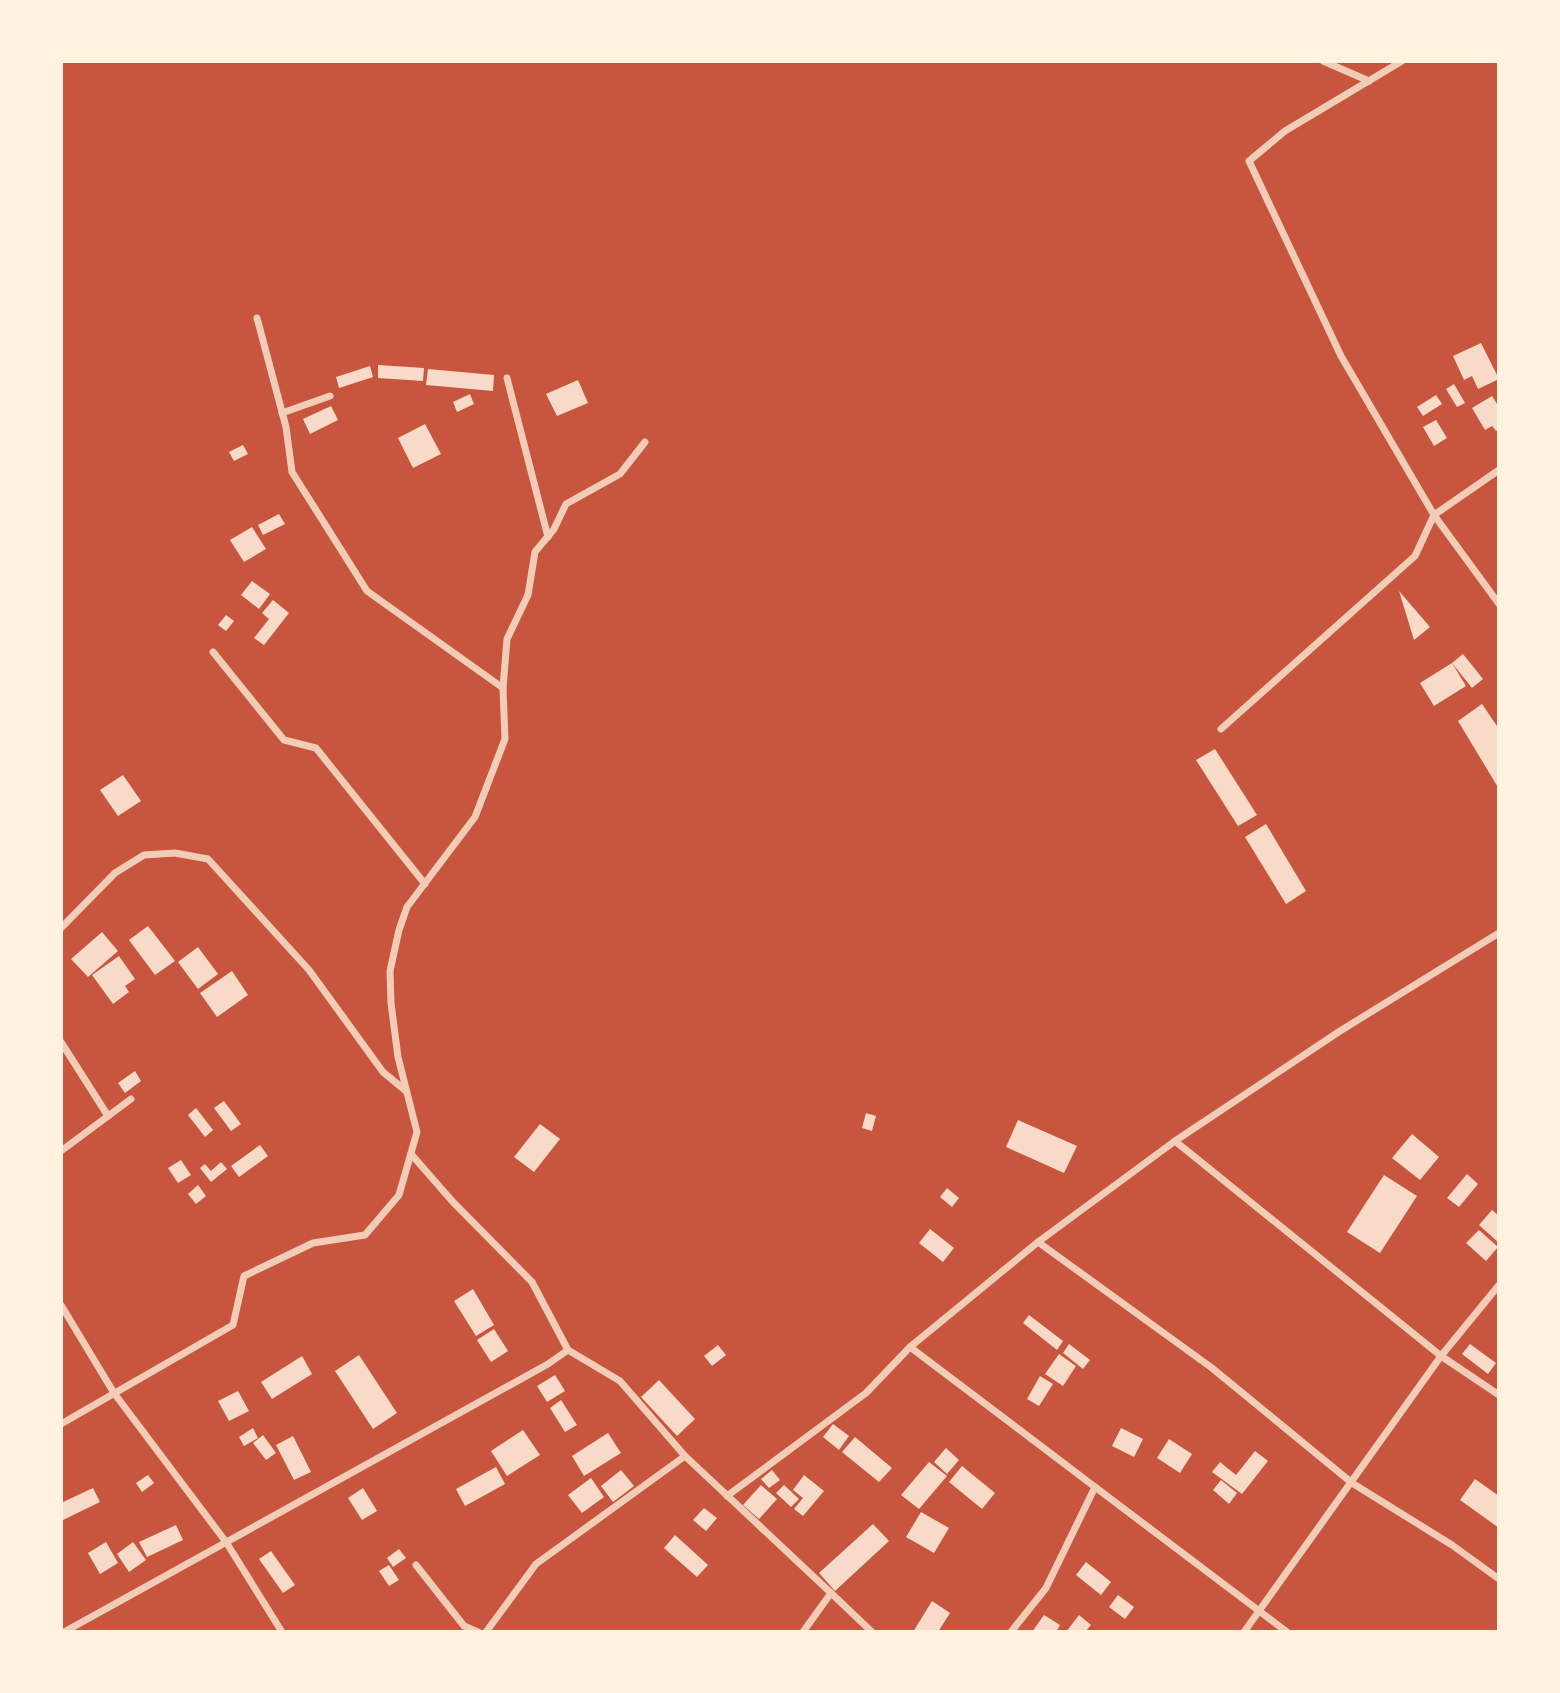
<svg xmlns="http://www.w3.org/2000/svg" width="1560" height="1693" font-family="'PT Sans Narrow',sans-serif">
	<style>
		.building { fill: #f7dbc8 }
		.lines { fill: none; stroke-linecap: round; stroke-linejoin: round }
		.minor { stroke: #f1ccb7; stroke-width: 7 }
	</style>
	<rect width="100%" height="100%" fill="#c8553d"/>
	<g class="building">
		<polygon points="1481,343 1499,379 1478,389 1472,376 1464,380 1453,356"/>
		<polygon points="378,365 424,368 423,381 378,378"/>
		<polygon points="370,366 373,377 339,388 336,377"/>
		<polygon points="428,369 494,375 493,391 426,385"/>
		<polygon points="578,380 588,403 557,416 546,394"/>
		<polygon points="1454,384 1465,403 1457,407 1446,389"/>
		<polygon points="470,394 474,404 457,412 453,402"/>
		<polygon points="1436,395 1442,404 1423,416 1417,407"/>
		<polygon points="1492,396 1499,407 1499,429 1496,431 1492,426 1485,430 1472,408"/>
		<polygon points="331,406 338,420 310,434 303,419"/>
		<polygon points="1436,420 1447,438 1434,446 1423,427"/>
		<polygon points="425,424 441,454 413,468 398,438"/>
		<polygon points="243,445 248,454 234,461 229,452"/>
		<polygon points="279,514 285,524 263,535 258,525"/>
		<polygon points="252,527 266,549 244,562 230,540"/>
		<polygon points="252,581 270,594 259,609 241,595"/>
		<polygon points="1399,591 1430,627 1414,640"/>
		<polygon points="273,600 289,613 264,645 254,638 269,619 262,613"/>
		<polygon points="226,615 234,621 226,631 218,625"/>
		<polygon points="1463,654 1483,679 1472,688 1452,663"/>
		<polygon points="1452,663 1466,686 1434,706 1420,683"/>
		<polygon points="1482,704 1499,729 1499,789 1458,721"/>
		<polygon points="1215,749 1257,815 1238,826 1196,760"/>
		<polygon points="123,775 141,801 118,816 100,790"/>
		<polygon points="1266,824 1306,891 1286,904 1245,837"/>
		<polygon points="148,926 175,961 155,975 129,940"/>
		<polygon points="102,932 118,951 88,977 71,959"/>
		<polygon points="198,947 218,974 198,989 178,962"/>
		<polygon points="119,956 135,979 125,986 129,992 113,1004 92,975"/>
		<polygon points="232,971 248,995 217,1017 200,993"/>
		<polygon points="135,1071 141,1081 125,1093 118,1083"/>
		<polygon points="224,1101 241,1124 231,1131 214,1108"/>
		<polygon points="196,1108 213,1130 205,1137 188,1115"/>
		<polygon points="866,1113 876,1116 872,1131 862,1128"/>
		<polygon points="1018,1120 1077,1146 1064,1173 1006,1147"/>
		<polygon points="540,1124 560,1139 534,1172 514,1157"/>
		<polygon points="1412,1134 1439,1157 1420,1180 1392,1158"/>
		<polygon points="260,1145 268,1156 239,1177 231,1166"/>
		<polygon points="181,1160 191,1175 178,1183 168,1168"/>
		<polygon points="221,1162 227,1169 211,1182 200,1168 205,1164 211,1171"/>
		<polygon points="1467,1174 1478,1184 1459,1207 1447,1198"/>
		<polygon points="1384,1175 1417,1196 1380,1253 1347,1232"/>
		<polygon points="198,1185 206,1196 196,1204 188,1194"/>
		<polygon points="947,1188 959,1198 952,1207 940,1197"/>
		<polygon points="1492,1210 1499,1216 1499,1243 1479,1225"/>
		<polygon points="930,1229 954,1248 943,1262 919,1243"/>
		<polygon points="1479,1230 1498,1247 1486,1261 1466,1243"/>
		<polygon points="473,1289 494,1325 476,1336 454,1301"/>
		<polygon points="1029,1315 1063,1341 1057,1350 1023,1323"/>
		<polygon points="494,1329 508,1351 491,1362 477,1340"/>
		<polygon points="1069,1344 1090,1360 1083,1369 1063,1353"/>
		<polygon points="1470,1344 1496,1363 1488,1374 1462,1354"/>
		<polygon points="718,1345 726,1355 712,1366 704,1356"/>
		<polygon points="1059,1354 1076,1366 1063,1386 1045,1374"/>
		<polygon points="359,1355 397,1413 373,1429 335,1371"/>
		<polygon points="302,1356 312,1374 272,1399 261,1382"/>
		<polygon points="555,1375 565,1391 547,1402 537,1386"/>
		<polygon points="1040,1376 1053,1384 1039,1406 1027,1399"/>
		<polygon points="659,1380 695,1419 677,1436 641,1397"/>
		<polygon points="238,1391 249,1411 229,1421 218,1401"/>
		<polygon points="561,1400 577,1425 565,1432 550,1408"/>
		<polygon points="833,1424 849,1436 839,1450 823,1437"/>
		<polygon points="253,1428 258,1438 244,1446 239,1437"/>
		<polygon points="1121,1428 1143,1439 1134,1457 1112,1446"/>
		<polygon points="523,1430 540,1455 507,1476 491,1451"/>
		<polygon points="608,1433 621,1453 584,1476 572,1456"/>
		<polygon points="263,1435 276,1453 266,1460 253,1443"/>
		<polygon points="293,1436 311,1472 294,1480 276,1445"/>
		<polygon points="855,1437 892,1468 879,1482 842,1452"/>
		<polygon points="1169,1439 1192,1454 1180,1473 1157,1458"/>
		<polygon points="946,1448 959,1460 947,1474 934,1462"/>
		<polygon points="1255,1451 1268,1461 1242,1494 1212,1472 1220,1462 1236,1475"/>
		<polygon points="929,1462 947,1476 919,1509 901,1495"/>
		<polygon points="962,1466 995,1493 982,1509 949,1482"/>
		<polygon points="496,1467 505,1484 465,1506 456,1489"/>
		<polygon points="621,1470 634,1486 613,1502 601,1486"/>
		<polygon points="772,1470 780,1480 769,1488 761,1479"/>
		<polygon points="148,1475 154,1483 142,1492 136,1483"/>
		<polygon points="804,1475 824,1491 803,1516 794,1509 803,1498 793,1490"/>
		<polygon points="591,1478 604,1497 582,1513 568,1495"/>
		<polygon points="1475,1479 1499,1496 1499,1528 1460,1500"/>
		<polygon points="1221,1480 1237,1493 1229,1504 1213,1490"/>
		<polygon points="761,1485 777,1499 759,1519 743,1505"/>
		<polygon points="784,1485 799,1499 791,1507 776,1493"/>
		<polygon points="93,1488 100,1502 61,1521 61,1503"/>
		<polygon points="363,1488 377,1511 362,1520 348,1498"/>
		<polygon points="704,1508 717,1518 706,1531 693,1520"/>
		<polygon points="921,1512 949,1528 934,1553 906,1537"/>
		<polygon points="873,1524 889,1541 835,1591 819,1573"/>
		<polygon points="176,1525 183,1540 147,1557 139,1542"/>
		<polygon points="675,1535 708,1565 697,1577 664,1548"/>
		<polygon points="106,1542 118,1563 100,1574 88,1553"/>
		<polygon points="133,1542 146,1560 129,1572 117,1554"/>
		<polygon points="399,1549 406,1558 393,1567 387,1558"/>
		<polygon points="271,1551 295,1585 283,1593 259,1559"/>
		<polygon points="1086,1562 1111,1582 1101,1595 1076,1575"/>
		<polygon points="389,1565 399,1580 389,1586 379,1571"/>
		<polygon points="1118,1595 1134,1607 1125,1619 1109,1607"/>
		<polygon points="932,1601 950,1613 938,1632 913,1632"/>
		<polygon points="1044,1615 1060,1625 1056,1632 1032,1632"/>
		<polygon points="1079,1615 1091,1625 1085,1632 1066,1632"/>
	</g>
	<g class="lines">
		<g class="minor">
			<polyline points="1323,61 1369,81"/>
			<polyline points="1402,61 1285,131 1249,161 1341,356 1434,515 1499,604"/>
			<polyline points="257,318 286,427 292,472 367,591 503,688"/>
			<polyline points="507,378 548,537"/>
			<polyline points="282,413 330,396"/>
			<polyline points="213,652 284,740 316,748 425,884"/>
			<polyline points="1221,729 1415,556 1434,515 1499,470"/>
			<polyline points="61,928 115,873 144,855 175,853 208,859 309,970 383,1072 406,1091"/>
			<polyline points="61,1042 108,1116"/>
			<polyline points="1175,1141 1441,1356 1499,1395"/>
			<polyline points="61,1151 131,1099"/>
			<polyline points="411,1154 453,1202 532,1282 568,1350 620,1381 685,1456 831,1593 803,1632"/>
			<polyline points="1038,1242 1212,1368 1352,1483 1452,1545 1499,1579"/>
			<polyline points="61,1305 114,1393 226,1542 282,1632"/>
			<polyline points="910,1347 1095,1487"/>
			<polyline points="61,1424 233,1325 244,1276 313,1243 365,1235 399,1195 417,1132 398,1057 391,1003 390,971 399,930 407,907 475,817 505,739 503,688 507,639 528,595 535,552 554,529 566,504 620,474 645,442"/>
			<polyline points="727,1496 866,1393 910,1347 1038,1242 1175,1141 1340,1031 1499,933"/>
			<polyline points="416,1565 464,1626 478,1632"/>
			<polyline points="831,1593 872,1632"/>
			<polyline points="64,1632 548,1364 568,1350"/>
			<polyline points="486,1632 536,1564 685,1456"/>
			<polyline points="1011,1632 1046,1588 1095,1487 1287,1632"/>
			<polyline points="1244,1632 1441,1356 1499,1285"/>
		</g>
	</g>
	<rect width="1560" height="1693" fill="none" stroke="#fff3e0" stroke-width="126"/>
</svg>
